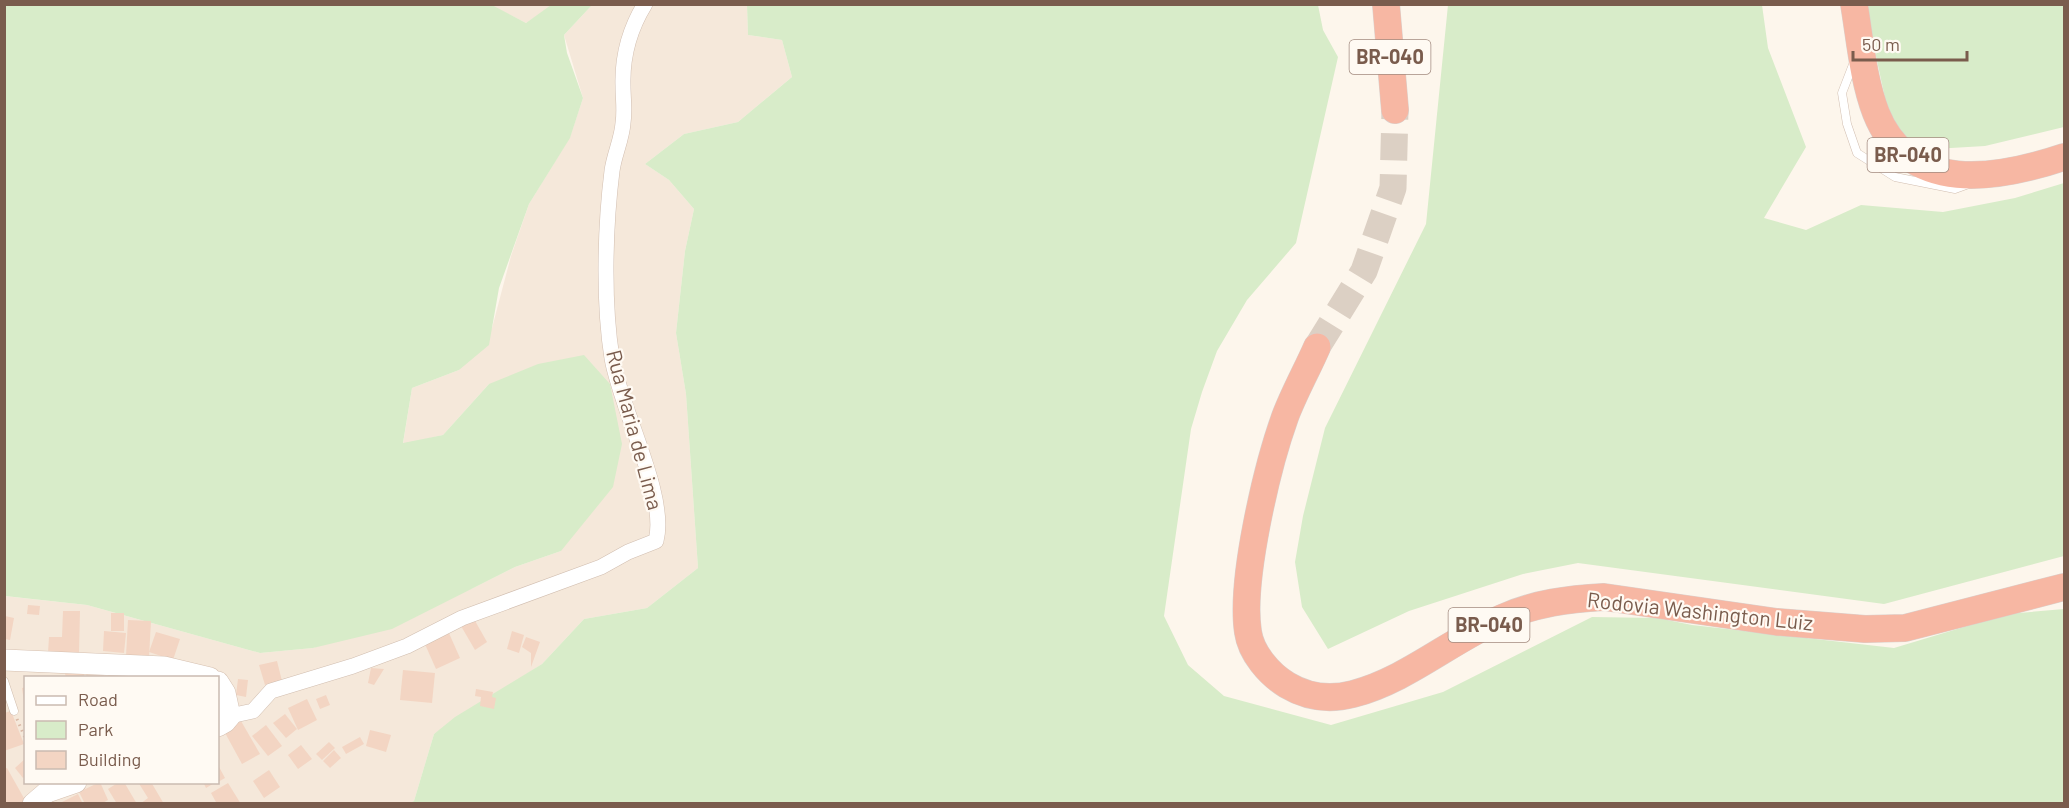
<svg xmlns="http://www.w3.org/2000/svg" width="2069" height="808" font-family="Barlow,sans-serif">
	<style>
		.residential { fill: #f5e8da; fill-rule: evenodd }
		.green { fill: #d8ecc9 }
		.building { fill: #f3d5c3 }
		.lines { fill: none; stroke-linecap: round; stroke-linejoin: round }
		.highway-tunnel { stroke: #dcd0c4; stroke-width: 27; stroke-dasharray: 27 14; stroke-linecap: butt }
		.lane-casing { stroke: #d1beb0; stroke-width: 9 }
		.street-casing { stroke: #d1beb0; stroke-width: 16 }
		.secondary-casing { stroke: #d6c0b0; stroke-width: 22 }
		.highway-casing { stroke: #dad1cd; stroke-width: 28 }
		.path { stroke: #d9b8a5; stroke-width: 3; stroke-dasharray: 1.5 4.5; stroke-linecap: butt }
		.lane { stroke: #fff; stroke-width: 8 }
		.street { stroke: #fff; stroke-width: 15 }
		.secondary { stroke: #fff; stroke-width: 21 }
		.highway { stroke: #f7b7a3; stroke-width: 27 }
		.labels { text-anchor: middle; stroke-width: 4.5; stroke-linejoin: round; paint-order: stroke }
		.shield { fill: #fffaf3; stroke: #a28b7f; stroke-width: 1.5 }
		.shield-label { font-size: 20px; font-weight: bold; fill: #7a5c4d }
		.street-label { font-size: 21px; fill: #7a5c4d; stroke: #fffaf3 }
	</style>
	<rect width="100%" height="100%" fill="#fdf6ec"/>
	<g class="residential">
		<path d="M747 4 748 35 782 40 792 77 738 122 684 134 645 164 669 180 694 209 685 251 676 333 686 394 698 568 647 608 584 619 542 664 434 734 414 801 410 804 5 803 4 596 87 605 260 653 313 648 473 588 515 567 561 551 489 384 443 435 403 444 412 388 459 370 492 328 511 256 529 204 570 137 583 98 564 35 592 5ZM26 678H218V782H26Z"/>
		<polygon points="490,5 554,5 526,23"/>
	</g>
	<g class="green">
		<polygon points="490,4 526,23 551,5 592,5 564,35 567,53 583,98 570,138 529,204 499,288 489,345 459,370 412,388 403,443 443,435 489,384 538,364 584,355 610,384 622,444 613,487 561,551 515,567 392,629 313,648 260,653 87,605 5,596 5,5"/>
		<polygon points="747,5 1318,5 1323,30 1338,57 1296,243 1247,300 1217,351 1202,392 1191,429 1164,616 1188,665 1224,696 1331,725 1443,692 1592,617 1657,618 1692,625 1894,648 2007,614 2064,609 2064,803 408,804 414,801 434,734 455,717 542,664 584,619 647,608 698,568 686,394 676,333 685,251 694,209 669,180 645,164 684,134 738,122 792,77 782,40 748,35"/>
		<polygon points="1448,5 1762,5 1768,48 1806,147 1764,218 1806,230 1861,205 1943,212 2015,198 2064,183 2064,556 1884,604 1578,563 1523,574 1409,611 1328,649 1302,607 1295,562 1303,516 1325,428 1426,224"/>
		<polygon points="1865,5 2064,5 2064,127 1985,146 1917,150 1891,126"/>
	</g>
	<g class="building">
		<polygon points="28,605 40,606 39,615 27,614"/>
		<polygon points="63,611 80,611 79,653 48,653 49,637 62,637"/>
		<rect x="111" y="613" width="13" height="18"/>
		<polygon points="5,616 14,618 10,640 5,639"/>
		<polygon points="474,619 487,642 475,650 461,626"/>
		<polygon points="128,620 151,621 149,657 126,656"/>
		<polygon points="104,631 126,633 124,653 103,651"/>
		<polygon points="448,631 460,658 436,669 424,642"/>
		<polygon points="512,631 524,635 519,653 507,649"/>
		<polygon points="156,632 180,639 173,660 149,652"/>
		<polygon points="526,637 540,642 531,667 531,653 522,647"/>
		<polygon points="277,661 282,681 265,685 259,665"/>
		<polygon points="84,666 103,667 104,678 87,678"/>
		<polygon points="82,668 85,678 66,678 64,669"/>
		<polygon points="371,668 384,669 374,685 368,683"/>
		<polygon points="108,670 134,671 134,678 108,678"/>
		<polygon points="403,670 435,673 432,703 400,700"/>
		<polygon points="238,679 248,680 246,697 236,695"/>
		<polygon points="26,687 26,702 24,702 22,688"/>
		<polygon points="476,689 493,692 492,697 496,698 494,709 480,706 481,697 475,696"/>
		<polygon points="326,695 330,705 320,709 316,699"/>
		<polygon points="307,699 317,720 298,730 288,708"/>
		<polygon points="11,711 24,744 4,751 4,713"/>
		<polygon points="285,714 297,729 286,738 273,723"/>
		<polygon points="241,721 260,754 242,764 224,731"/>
		<polygon points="266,725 282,746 268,756 252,736"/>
		<polygon points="370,730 391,735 386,752 366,746"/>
		<polygon points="360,737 364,744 346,754 342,747"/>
		<polygon points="329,742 335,748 322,760 316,754"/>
		<polygon points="301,745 312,759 298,769 288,755"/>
		<polygon points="334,750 341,758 330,768 323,761"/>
		<polygon points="26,758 26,775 23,778 15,768"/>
		<polygon points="218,765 225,778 218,782"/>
		<polygon points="7,768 25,800 19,804 4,802 4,769"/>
		<polygon points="269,770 280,787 264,798 253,781"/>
		<polygon points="100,782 108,800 101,804 85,804 79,792"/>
		<polygon points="119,782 124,782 137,804 117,804 108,789"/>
		<polygon points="138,782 151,782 164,804 140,804 148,798"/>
		<polygon points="203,782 216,782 206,788"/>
		<polygon points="228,783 241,804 217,804 211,793"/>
		<polygon points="78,794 83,804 58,804"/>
	</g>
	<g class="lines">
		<polyline class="highway-tunnel" points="1317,347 1364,271 1393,188 1395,110"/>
		<g class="lane-casing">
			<g id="lane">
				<polyline points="1854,62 1842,93 1847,124 1857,153 1895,177 1955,189 1966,185"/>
				<polyline points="4,681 14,711"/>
			</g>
		</g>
		<g class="street-casing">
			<path id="street" d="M230 716 253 711 271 691 353 666 407 646 462 618 601 567 628 552 656 541C668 496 620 408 612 358 603 302 605 227 612 171 614 155 622 139 623 123 625 110 623 99 623 86 622 56 629 30 645 4"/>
		</g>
		<g class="secondary-casing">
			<g id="secondary">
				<polyline points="4,660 164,667 210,678"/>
				<polyline points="218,682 225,693 230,716 225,722 218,726"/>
				<polyline points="33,804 47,792 76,782"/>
			</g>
		</g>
		<g class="highway-casing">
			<g id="highway">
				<polyline points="1386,4 1395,110"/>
				<path d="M1854 4C1860 40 1863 79 1876 113 1909 196 1998 179 2064 157"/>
				<path d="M1317 347C1307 370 1294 393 1285 417 1267 467 1240 581 1248 632 1251 653 1269 674 1287 685 1307 697 1330 700 1353 694 1407 680 1451 640 1502 618 1535 603 1569 599 1604 597L1777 622 1865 629 1905 628 2064 587"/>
			</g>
		</g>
		<polyline class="path" points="17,719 26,740"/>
		<use href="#lane" class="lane"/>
		<use href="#street" class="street"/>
		<use href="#secondary" class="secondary"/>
		<use href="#highway" class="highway"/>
	</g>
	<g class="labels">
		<g class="shield">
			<rect x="1349.5" y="40" width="81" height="34" rx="4.5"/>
			<rect x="1867.5" y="138" width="81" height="34" rx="4.5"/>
			<rect x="1448.5" y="608" width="81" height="34" rx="4.5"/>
		</g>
		<g class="shield-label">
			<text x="1390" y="64">BR-040</text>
			<text x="1908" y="162">BR-040</text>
			<text x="1489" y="632">BR-040</text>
		</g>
		<g class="street-label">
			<text transform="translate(634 430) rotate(75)" y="7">Rua Maria de Lima</text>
			<text transform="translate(1700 612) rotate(6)" y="7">Rodovia Washington Luiz</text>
		</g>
	</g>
	<rect width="2069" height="808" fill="none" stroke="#7a5c4d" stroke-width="12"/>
	<rect x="24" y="676" width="195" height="108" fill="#fffaf3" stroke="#cabbb1" stroke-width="1.5"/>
	<rect x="36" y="696" width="30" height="9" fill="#ffffff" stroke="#cabbb1" stroke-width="1.5"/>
	<text x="78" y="706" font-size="18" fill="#7a5c4d">Road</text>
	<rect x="36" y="721" width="30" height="18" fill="#d8ecc9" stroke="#cabbb1" stroke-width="1.5"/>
	<text x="78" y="736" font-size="18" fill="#7a5c4d">Park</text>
	<rect x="36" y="751" width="30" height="18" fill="#f3d5c3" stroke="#cabbb1" stroke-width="1.5"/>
	<text x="78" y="766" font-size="18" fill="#7a5c4d">Building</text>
	<path d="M1853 51v9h114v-9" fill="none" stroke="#7a5c4d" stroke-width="3"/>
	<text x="1862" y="51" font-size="18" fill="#7a5c4d" stroke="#fffaf3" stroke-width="4.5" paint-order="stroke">50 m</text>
</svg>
